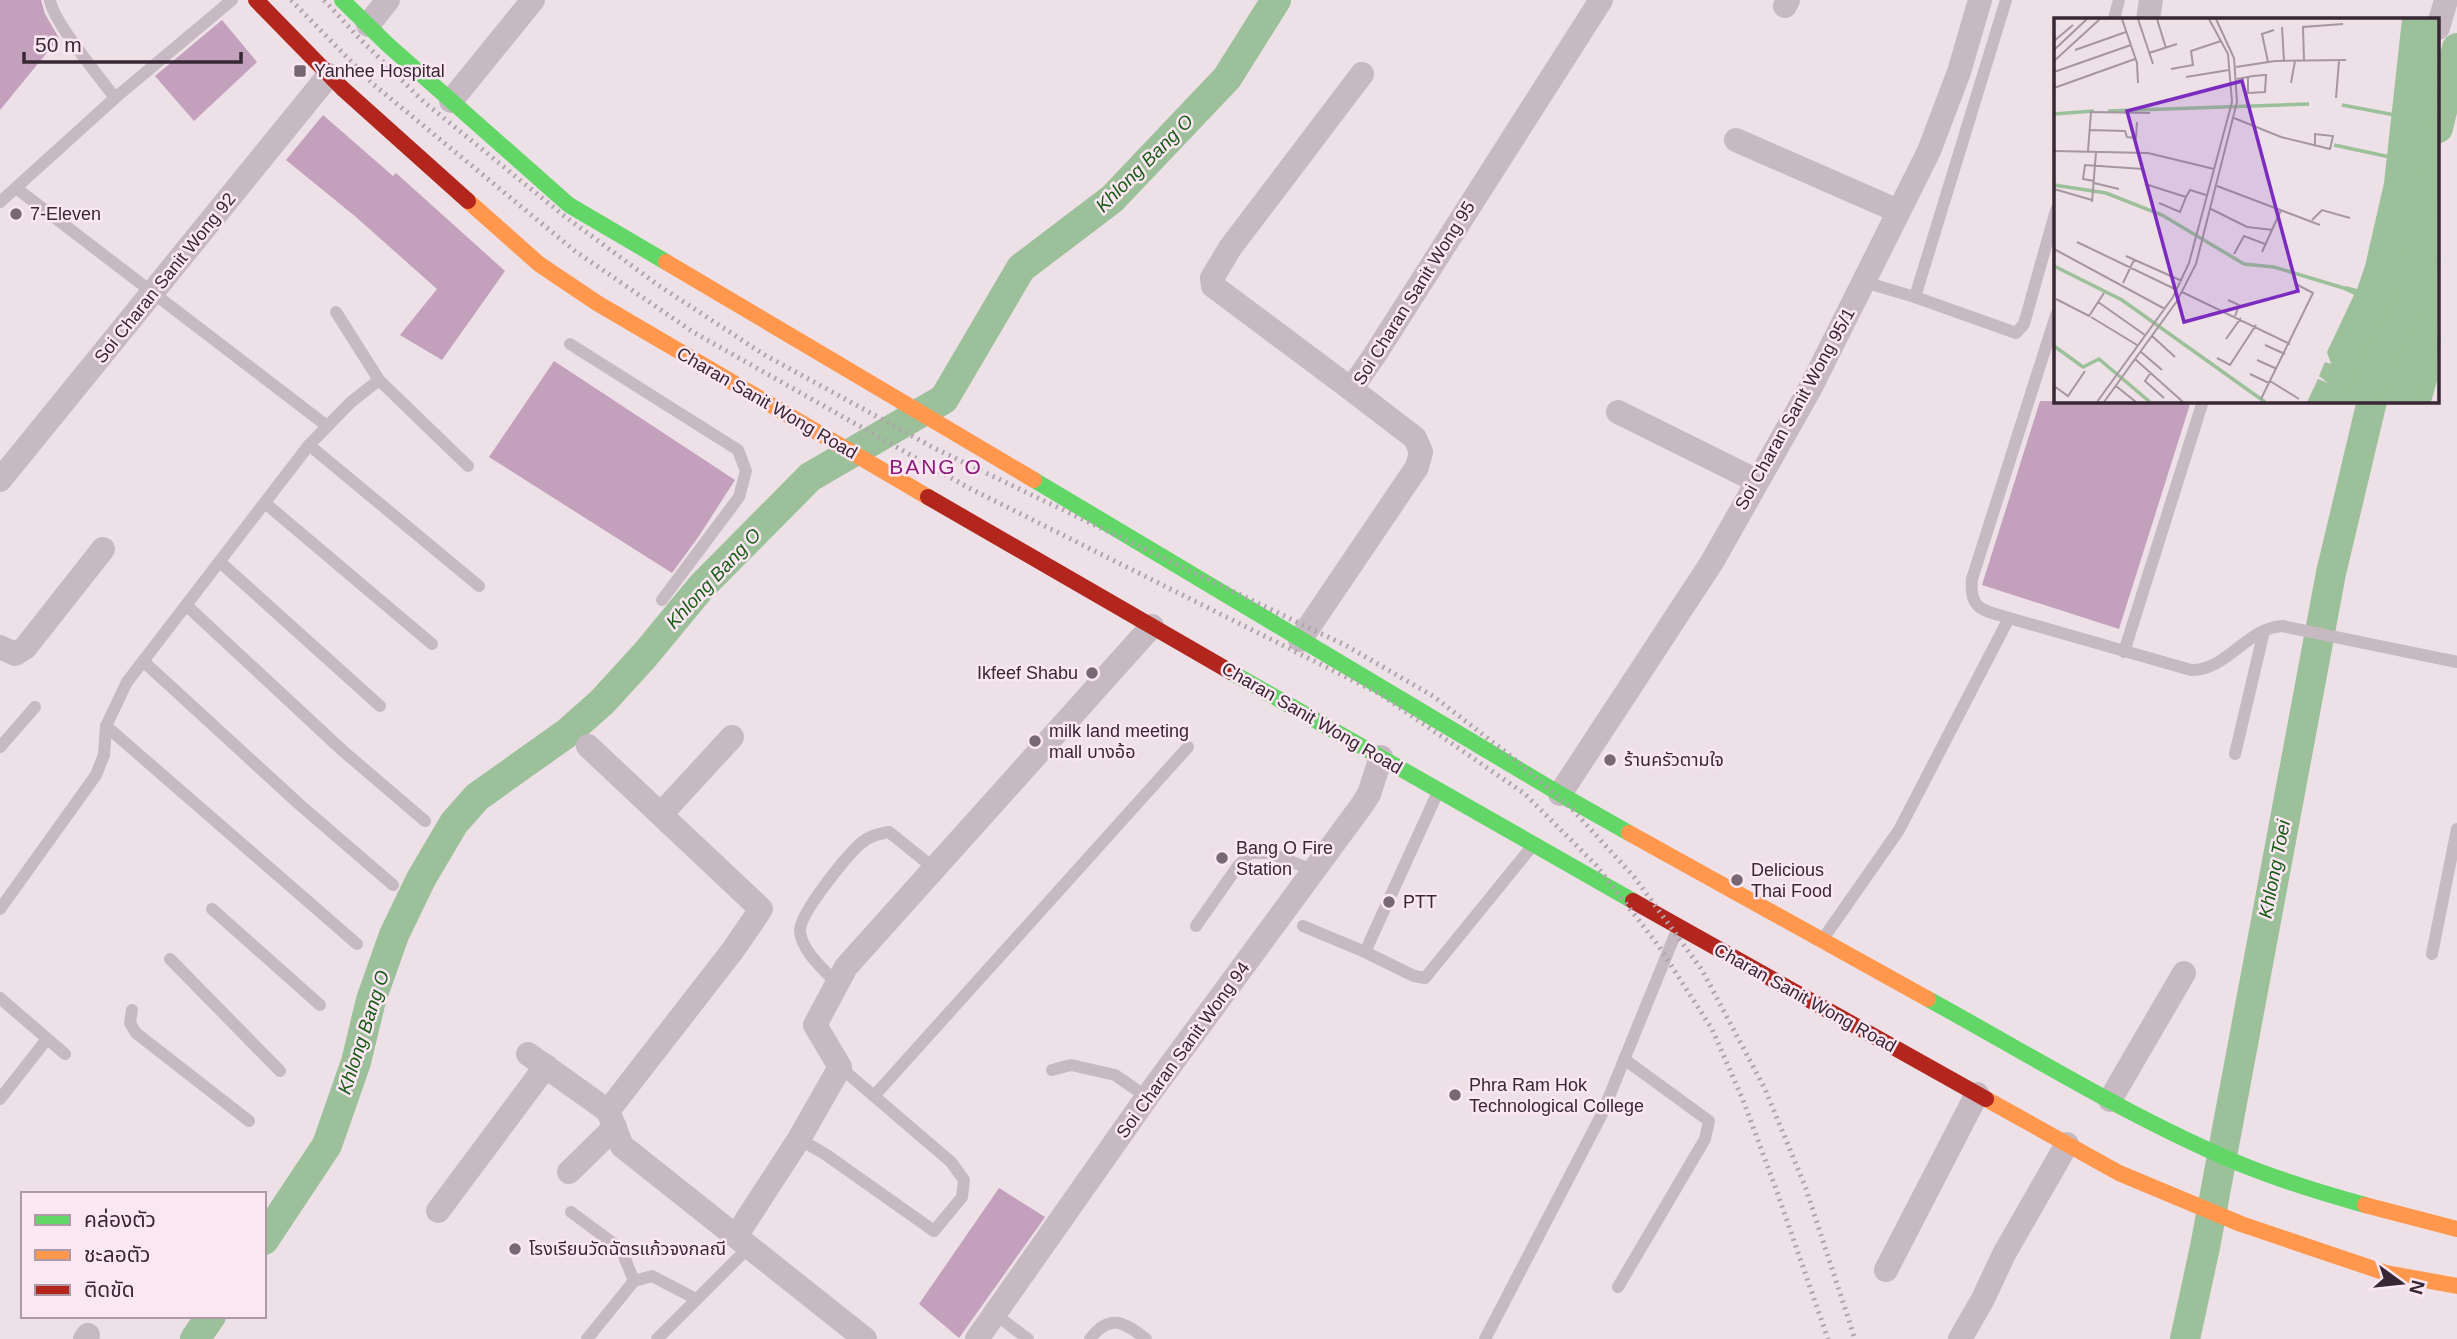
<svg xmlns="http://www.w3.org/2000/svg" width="2457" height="1339" font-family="Arial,'Noto Sans Thai',sans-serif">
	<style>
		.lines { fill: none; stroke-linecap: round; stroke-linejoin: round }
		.canal { stroke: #9cc099; stroke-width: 30 }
		.building { fill: #c3a0bc }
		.lane { stroke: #c6b9c1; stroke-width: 12 }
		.street { stroke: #c6b9c1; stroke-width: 24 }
		.fast { stroke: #63d668; stroke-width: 16 }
		.slow { stroke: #ff974d; stroke-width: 16 }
		.jam { stroke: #b3261e; stroke-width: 16 }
		.rail { stroke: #aea4ab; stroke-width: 5; stroke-dasharray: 2 5; stroke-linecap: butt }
		.poi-dot { fill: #776873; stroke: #fbe7f2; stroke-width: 2.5 }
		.labels { text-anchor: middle; stroke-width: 5; stroke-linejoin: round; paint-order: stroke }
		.poi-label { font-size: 18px; fill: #382734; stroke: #fbe7f2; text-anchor: start }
		.street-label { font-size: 18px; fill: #382734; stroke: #fbe7f2 }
		.water-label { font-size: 19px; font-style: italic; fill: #1b5c19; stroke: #fbe7f2 }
		.quarter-label { font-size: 21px; letter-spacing: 2px; fill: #8d1a7d; stroke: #fbe7f2 }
		.inset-river { fill: none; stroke: #9cc099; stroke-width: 3.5 }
		.inset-road { fill: none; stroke: #a5969f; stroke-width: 2 }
		.view { fill: #7b2cbf; fill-opacity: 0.15; stroke: #7b2cbf; stroke-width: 3.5 }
		.inset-edge { fill: none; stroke: #382734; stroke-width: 3.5 }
	</style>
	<rect width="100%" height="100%" fill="#ede0e7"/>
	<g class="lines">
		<g class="canal">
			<polyline points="2438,128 2457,48"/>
			<polyline points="264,1240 327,1145 356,1062 371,1000 394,935 421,879 454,823 477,797 567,733 602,702 645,655 702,586 810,477 944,399 1021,268 1112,199 1227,78 1276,0"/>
			<polyline points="195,1339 211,1316"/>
			<polyline points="2185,1339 2205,1247 2331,573 2372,401"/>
		</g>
	</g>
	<g class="building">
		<polygon points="0,0 41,0 45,14 59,38 0,110"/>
		<polygon points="222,20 257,62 194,121 155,76"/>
		<polygon points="323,115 393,176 396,173 505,271 442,360 400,335 437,289 356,217 286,160"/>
		<polygon points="554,361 735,480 699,536 672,573 489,457"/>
		<polygon points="2040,401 2191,401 2119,629 1982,585"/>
		<polygon points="999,1188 1045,1217 959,1338 919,1304"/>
	</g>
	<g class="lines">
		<g class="lane">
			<path d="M50 0C53 22 100 77 115 98"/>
			<polyline points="2114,19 2119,0"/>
			<polyline points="16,188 327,426"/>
			<polyline points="0,202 115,98 232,0"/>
			<polyline points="1864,282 1915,297 2006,0"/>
			<polyline points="1915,297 2016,333 2024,324 2056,210"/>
			<polyline points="336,312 379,380"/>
			<polyline points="570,344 738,450 746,471 739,497 662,600"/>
			<polyline points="309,445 479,586"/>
			<polyline points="265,503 432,644"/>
			<polyline points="220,562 380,706"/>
			<polyline points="186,605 343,751 425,821"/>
			<path d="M2009 618C1983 610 1969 610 1972 579L2056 315"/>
			<polyline points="2124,652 2203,401"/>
			<polyline points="143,661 299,804 393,885"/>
			<polyline points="106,726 357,944"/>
			<polyline points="0,747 35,707"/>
			<polyline points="2235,754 2264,631"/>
			<polyline points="0,909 96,775 104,755 106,726 127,682 309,445 351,402 379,380 468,466"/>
			<polyline points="212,909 320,1005"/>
			<polyline points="1196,926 1238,866 1250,853 1270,853 1315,871"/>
			<polyline points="1303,926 1365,952 1437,794"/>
			<path d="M1825 936 1899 830 2009 618 2191 670C2226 671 2247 628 2282 626L2457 662"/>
			<polyline points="1365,952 1414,976 1425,978 1529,850"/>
			<polyline points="2432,954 2457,829"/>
			<polyline points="170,959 280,1071"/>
			<path d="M837 984C824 969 803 953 800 932 798 915 846 857 860 844 869 836 878 834 889 832L935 869"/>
			<polyline points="0,998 65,1054"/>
			<polyline points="132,1010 130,1023 136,1033 249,1121"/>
			<polyline points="1052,1070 1071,1065 1115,1075 1147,1097"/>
			<polyline points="874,1096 1188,747"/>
			<polyline points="0,1099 47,1039"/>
			<polyline points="799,1139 825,1154 934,1231 962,1197 964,1180 951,1162 840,1067"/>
			<polyline points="571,1212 621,1249 634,1281"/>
			<polyline points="1618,1287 1705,1139 1709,1121 1624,1059"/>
			<polyline points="995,1314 1028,1339"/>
			<polyline points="587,1339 634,1281 652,1276 696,1299"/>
			<polyline points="657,1339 749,1247"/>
			<path d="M1090 1339C1110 1312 1125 1323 1146 1339"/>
			<polyline points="1485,1339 1602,1114 1677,930"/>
		</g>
		<g class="street">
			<polyline points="1785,6 1788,0"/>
			<polyline points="2148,19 2151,0"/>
			<polyline points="368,25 388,0"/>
			<polyline points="2438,28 2446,0"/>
			<polyline points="451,101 533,0"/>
			<polyline points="1736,140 1898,211"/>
			<polyline points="1351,389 1213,286 1212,278 1230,248 1362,74"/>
			<polyline points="1618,412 1757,481"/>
			<polyline points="0,480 329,75"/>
			<polyline points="1300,640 1417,467 1421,452 1415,438 1351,389 1374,356 1601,0"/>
			<polyline points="0,647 15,654 25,648 103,549"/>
			<polyline points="588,746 761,909 733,950 608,1111"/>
			<polyline points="1560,794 1712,562 1811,387 1929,151 1959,72 1980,0"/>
			<polyline points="661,814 732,737"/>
			<polyline points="528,1054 608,1111 622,1146 865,1339"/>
			<polyline points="2110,1100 2184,973"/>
			<polyline points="569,1172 615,1127"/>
			<polyline points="438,1211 546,1066"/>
			<polyline points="736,1236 799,1139 840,1067 815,1025 846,967 1152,626"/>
			<polyline points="1886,1270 1977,1094"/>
			<polyline points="85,1339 88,1335"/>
			<polyline points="977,1339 1147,1097 1362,805 1369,794 1381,757"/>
			<polyline points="1960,1339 1983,1299 2004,1254 2067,1144"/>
		</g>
		<g class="fast">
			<polyline points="342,0 387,44 569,205 666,262"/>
			<polyline points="1034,480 1560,794 1629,833"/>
			<polyline points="1231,672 1633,901"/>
			<path d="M1928 999C2030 1055 2131 1118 2238 1163 2279 1180 2322 1193 2365 1205"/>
		</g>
		<g class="slow">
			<polyline points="468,201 539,264 597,303 928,497"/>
			<polyline points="666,262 1034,480"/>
			<polyline points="1629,833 1928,999"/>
			<polyline points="1986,1099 2119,1173 2241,1224 2386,1273 2457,1286"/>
			<polyline points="2365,1205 2457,1229"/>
		</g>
		<g class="jam">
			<polyline points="256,0 342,88 468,201"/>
			<polyline points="928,497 1231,672"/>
			<polyline points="1633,901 1986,1099"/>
		</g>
		<g class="rail">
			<polyline points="291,0 373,84 575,251 693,332 969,488 1380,694 1525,794 1596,865 1658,945 1712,1029 1743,1100 1776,1189 1828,1339"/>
			<polyline points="324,0 360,39 424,102 563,215 658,285 763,354 936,449 1345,645 1433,696 1512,757 1574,811 1635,878 1702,970 1765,1089 1805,1186 1855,1339"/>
		</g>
	</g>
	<g class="poi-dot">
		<rect x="293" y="64" width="14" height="14" rx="3.5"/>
		<circle cx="16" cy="214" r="7"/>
		<circle cx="1092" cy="673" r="7"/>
		<circle cx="1035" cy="741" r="7"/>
		<circle cx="1610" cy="760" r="7"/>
		<circle cx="1222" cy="858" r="7"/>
		<circle cx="1737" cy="880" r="7"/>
		<circle cx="1389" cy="902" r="7"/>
		<circle cx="1455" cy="1095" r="7"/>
		<circle cx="515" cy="1249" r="7"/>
	</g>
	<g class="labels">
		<g class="poi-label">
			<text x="314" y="77">Yanhee Hospital</text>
			<text x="30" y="220">7-Eleven</text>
			<text x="1078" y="679" text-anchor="end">Ikfeef Shabu</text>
			<text x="1049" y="737">milk land meeting<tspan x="1049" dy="21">mall บางอ้อ</tspan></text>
			<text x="1624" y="766">ร้านครัวตามใจ</text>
			<text x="1236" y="854">Bang O Fire<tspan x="1236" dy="21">Station</tspan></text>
			<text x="1751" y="876">Delicious<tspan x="1751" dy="21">Thai Food</tspan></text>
			<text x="1403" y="908">PTT</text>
			<text x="1469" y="1091">Phra Ram Hok<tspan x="1469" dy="21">Technological College</tspan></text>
			<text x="529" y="1255">โรงเรียนวัดฉัตรแก้วจงกลณี</text>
		</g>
		<g class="street-label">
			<text transform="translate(165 278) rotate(-51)" y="6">Soi Charan Sanit Wong 92</text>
			<text transform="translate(1414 293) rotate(-58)" y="6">Soi Charan Sanit Wong 95</text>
			<text transform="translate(767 403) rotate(30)" y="6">Charan Sanit Wong Road</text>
			<text transform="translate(1795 409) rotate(-61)" y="6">Soi Charan Sanit Wong 95/1</text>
			<text transform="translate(1312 718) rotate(30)" y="6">Charan Sanit Wong Road</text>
			<text transform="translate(1805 998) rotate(29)" y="6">Charan Sanit Wong Road</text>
			<text transform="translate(1183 1050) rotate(-54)" y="6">Soi Charan Sanit Wong 94</text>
		</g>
		<g class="water-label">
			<text transform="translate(1144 163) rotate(-45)" y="7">Khlong Bang O</text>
			<text transform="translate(713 578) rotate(-47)" y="7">Khlong Bang O</text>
			<text transform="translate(2274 869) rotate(-79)" y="7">Khlong Toei</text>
			<text transform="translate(363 1032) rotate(-72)" y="7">Khlong Bang O</text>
		</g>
		<g class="quarter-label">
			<text x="936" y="474">BANG O</text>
		</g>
	</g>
	<g transform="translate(2054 18)">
		<rect width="385" height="385" fill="#ede0e7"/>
		<path d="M348 1H385L383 363 377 384H253L264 361 274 365 265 358 271 344 277 346 273 334 300 277 290 272 292 268 303 271 311 248 330 165Z" fill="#9cc099"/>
		<path class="inset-river" d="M288 87 341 97M54 93 255 86M0 96 40 93M280 127 336 139M0 167 52 175 108 197 190 246 220 249 293 271M0 248 68 282 211 384M0 328 29 349 45 341 96 384M287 384 344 272 383 69 374 1M325 384 372 280 385 238M355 384 379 352 385 320M359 384 373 361"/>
		<path class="inset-road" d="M68 1 83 45 84 65M84 1 99 46M103 1 112 30M228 9 230 43M0 23 19 7M0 32 33 1M21 32 72 14M95 35 123 26M0 43 46 1M250 43 249 9 289 6M214 44 208 16 220 12M182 49 221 43 292 42M117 51 139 47 137 33 167 23M0 54 77 27M132 59 175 52M183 61 194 59 199 58 210 57H212L211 74 194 75V59M237 65 241 43M0 70 81 41M282 80 285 43M180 100 227 119 276 131 279 118 261 116V127M35 112 71 113 73 119 82 120 83 104M0 133 94 135 160 151M34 133 37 94 96 95M40 163 29 161 31 147 89 151M40 165 65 171M91 166 132 179 136 172 152 177M163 168 266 207M0 171 38 182M38 184 42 134M105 185 126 194 132 179M157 191 193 209 219 212M258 202 268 192 296 200M23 224 123 272M0 231 111 291M208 234 227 192M180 236 190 218 211 226M72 238 128 263M69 265 80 242M128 274 236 326M2 281 35 298 50 275M174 282 185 287 181 298M44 284 91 317M37 299 83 327M98 318 121 339M172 321 187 300M211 327 231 336M87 334 108 352M163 340 176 347 202 307M81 341 129 384M203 342 223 351M97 354 91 363 110 380M196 356 215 365M216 363 245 381M0 368 14 378 31 353M62 368 82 384M207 381 259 275 242 266M43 384 119 279 135 245 178 84 174 36 155 1M50 384 123 283 142 246 183 84 180 40 162 1"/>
		<path class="view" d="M188 63 244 273 130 304 73 93Z"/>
		<rect width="385" height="385" class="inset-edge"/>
	</g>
	<rect x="21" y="1192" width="245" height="126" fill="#fbe7f2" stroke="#ad9aa6" stroke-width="2"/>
	<rect x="35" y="1215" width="35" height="10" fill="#63d668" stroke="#ad9aa6" stroke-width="2"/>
	<text x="84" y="1227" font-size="21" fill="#382734">คล่องตัว</text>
	<rect x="35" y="1250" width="35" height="10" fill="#ff974d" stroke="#ad9aa6" stroke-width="2"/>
	<text x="84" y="1262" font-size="21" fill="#382734">ชะลอตัว</text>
	<rect x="35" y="1285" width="35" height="10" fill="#b3261e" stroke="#ad9aa6" stroke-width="2"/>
	<text x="84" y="1297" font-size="21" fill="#382734">ติดขัด</text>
	<g transform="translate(2401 1283) rotate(105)" stroke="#fbe7f2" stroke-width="5" paint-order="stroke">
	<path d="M0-5L12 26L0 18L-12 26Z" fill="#382734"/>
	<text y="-10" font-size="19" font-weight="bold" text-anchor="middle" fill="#382734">N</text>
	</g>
	<path d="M24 52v10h217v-10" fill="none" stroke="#382734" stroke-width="3.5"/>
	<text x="35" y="52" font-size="21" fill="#382734" stroke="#fbe7f2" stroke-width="5" paint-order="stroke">50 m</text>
</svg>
